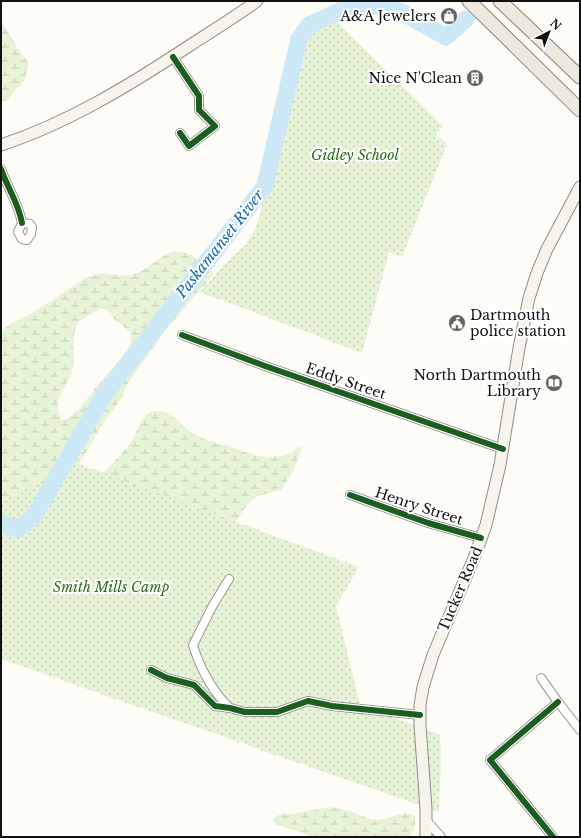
<svg xmlns="http://www.w3.org/2000/svg" width="581" height="838" font-family="'Libre Baskerville',serif">
	<style>
		.wetland { fill: url(#wetland-marsh); fill-rule: evenodd }
		.park { fill: url(#park-dots) }
		.lines { fill: none; stroke-linecap: round; stroke-linejoin: round }
		.river { stroke: #cde8f7; stroke-width: 17 }
		.street-casing { stroke: #979795; stroke-width: 10 }
		.secondary-casing { stroke: #8e8d8b; stroke-width: 13 }
		.primary-casing { stroke: #858482; stroke-width: 15 }
		.street { stroke: #fffffe; stroke-width: 8 }
		.secondary { stroke: #f6f4eb; stroke-width: 11 }
		.primary { stroke: #ede9dc; stroke-width: 13 }
		.cycleway-casing { stroke: #fff; stroke-width: 8 }
		.cycleway { stroke: #1b5e20; stroke-width: 6 }
		.labels { text-anchor: middle; stroke-width: 4; stroke-linejoin: round; paint-order: stroke }
		.poi-label { font-size: 14px; fill: #111; stroke: #fff; text-anchor: end }
		.park-label { font-size: 14px; font-style: italic; fill: #2f6b1f; stroke: #fff }
		.street-label { font-size: 14px; fill: #111; stroke: #fff }
		.water-label { font-size: 15px; font-style: italic; fill: #1768a6; stroke: #fff }
	</style>
	<defs>
		<pattern id="wetland-marsh" width="20" height="14" patternUnits="userSpaceOnUse"><rect width="20" height="14" fill="#e7f3d7"/><path d="M1 5h8M5 5V1M11 12h8M15 12V8" fill="none" stroke="#c5cfb8"/></pattern>
		<pattern id="park-dots" width="8" height="8" patternUnits="userSpaceOnUse"><rect width="8" height="8" fill="#e7f3d7"/><path d="M2 2h.1M6 6h.1" fill="none" stroke="#c5cfb8" stroke-width="1.8" stroke-linecap="round"/></pattern>
	</defs>
	<rect width="100%" height="100%" fill="#fdfcf7"/>
	<g class="wetland">
		<polygon points="1,22 11,36 18,49 28,62 28,66 24,81 7,100 1,102"/>
		<path d="M172 252C175 252 179 251 182 252 194 254 206 266 214 274L169 326 131 378 125 389 123 396 102 425 54 507 1 536V332C10 322 20 320 31 314 38 310 43 305 50 302 63 294 83 276 98 274 111 273 122 278 135 274 149 269 158 257 172 252ZM99 309H105L111 313 113 318 131 333V341L127 351 118 362 106 375 79 409 67 419 61 420C50 397 69 388 73 368 75 354 71 339 77 325 80 319 93 314 99 309Z"/>
		<path d="M155 411 165 412 176 419 189 431 208 441 229 446 254 455 264 457 282 456 291 454 296 449 303 446 293 471 281 490 258 496 252 500 246 506 238 518 229 527 85 497C92 489 97 480 104 472 113 463 127 449 133 439 139 428 141 413 155 411Z"/>
		<path d="M329 807C334 808 339 808 345 810 356 812 366 820 378 820 392 819 402 809 415 816V825L410 837H314L278 825 273 820 276 816 282 814H292Z"/>
	</g>
	<g class="park">
		<polygon points="335,20 443,126 436,135 447,144 402,257 389,252 362,353 200,292 224,265 246,244 256,228 262,205 262,186 264,178 283,113 307,36 313,28"/>
		<path d="M65 459 359 567 336 606 360 705 440 735 441 760 439 812 1 659V501C27 493 45 476 65 459Z"/>
	</g>
	<g class="lines">
		<polyline class="river" points="1,523 18,529 33,518 104,395 265,186 299,39 309,25 346,8 378,6 400,11 446,37 466,19"/>
		<g class="street-casing">
			<g id="street">
				<polyline points="173,57 199,96 199,110 215,126 189,146 180,133"/>
				<path d="M1 169C7 187 19 204 22 223"/>
				<polygon points="22,223 30,224 32,227 31,234 27,240 22,239 18,232"/>
				<polyline points="182,335 265,366 503,449"/>
				<polyline points="350,495 428,523 481,538"/>
				<path d="M229 579 212 607 193 645C199 666 213 693 230 708"/>
				<polyline points="151,670 167,678 194,685 215,706 230,708 245,712 277,712 308,701 332,706 420,715"/>
				<polyline points="541,678 558,702 580,730"/>
				<polyline points="426,820 441,837"/>
				<polyline points="553,837 490,760 558,702"/>
			</g>
		</g>
		<g class="secondary-casing">
			<g id="secondary">
				<path d="M1 145C68 123 130 85 189 46 212 31 235 17 257 1"/>
				<polyline points="426,837 426,809 420,725 420,705 423,687 433,655 474,558 486,525 500,465 519,348 529,298 537,273 547,249 580,187"/>
			</g>
		</g>
		<g class="primary-casing">
			<g id="primary">
				<polyline points="469,1 580,110"/>
				<polyline points="500,1 580,77"/>
			</g>
		</g>
		<use href="#street" class="street"/>
		<use href="#secondary" class="secondary"/>
		<use href="#primary" class="primary"/>
		<g class="cycleway-casing">
			<g id="cycleway">
				<polyline points="173,57 199,96 199,110 215,126 189,146 180,133"/>
				<path d="M1 169C7 187 19 204 22 223"/>
				<polyline points="182,335 265,366 503,449"/>
				<polyline points="350,495 428,523 481,538"/>
				<polyline points="151,670 167,678 194,685 215,706 230,708 245,712 277,712 308,701 332,706 420,715"/>
				<polyline points="553,837 490,760 558,702"/>
			</g>
		</g>
		<use href="#cycleway" class="cycleway"/>
	</g>
	<defs>
		<g id="shop-disc" transform="scale(0.9)"><circle r="9.5" fill="#646362" stroke="#fff"/><path d="M-5-2.5h2.3a2.7 3.5 0 0 1 5.4 0H5L5.5 6h-11ZM-1.5-2.5h3a1.5 2.3 0 0 0-3 0Z" fill="#fff"/></g>
		<g id="building-disc" transform="scale(0.9)"><circle r="9.5" fill="#646362" stroke="#fff"/><path d="M-4-6H4V6H1V3H-1V6H-4ZM-2.5-4.3h1.7v1.8h-1.7ZM.8-4.3h1.7v1.8H.8ZM-2.5-1h1.7V.8h-1.7ZM.8-1h1.7V.8H.8Z" fill="#fff"/></g>
		<g id="civic-disc" transform="scale(0.9)"><circle r="9.5" fill="#646362" stroke="#fff"/><path d="M-.6-6.5H3V-4.5H.6V-3L4-1V1h2V6H-6V1h2V-1L-.6-3ZM-1.2 2.5V6h2.4V2.5Z" fill="#fff"/></g>
		<g id="library-disc" transform="scale(0.9)"><circle r="9.5" fill="#646362" stroke="#fff"/><path d="M-6-4Q-3-5.5-.7-3.5V5Q-3 3-6 4ZM6-4Q3-5.5 .7-3.5V5Q3 3 6 4Z" fill="#fff"/></g>
	</defs>
	<g fill-rule="evenodd">
		<use href="#shop-disc" x="449" y="16"/>
		<use href="#building-disc" x="475" y="78"/>
		<use href="#civic-disc" x="457" y="323"/>
		<use href="#library-disc" x="554" y="383"/>
	</g>
	<g class="labels">
		<g class="poi-label">
			<text x="436" y="21">A&amp;A Jewelers</text>
			<text x="462" y="83">Nice N'Clean</text>
			<text x="470" y="320" text-anchor="start">Dartmouth<tspan x="470" dy="16">police station</tspan></text>
			<text x="541" y="380">North Dartmouth<tspan x="541" dy="16">Library</tspan></text>
		</g>
		<g class="park-label">
			<text x="355" y="160">Gidley School</text>
			<text x="111" y="592">Smith Mills Camp</text>
		</g>
		<g class="street-label">
			<text transform="translate(346 381) rotate(19)" y="5">Eddy Street</text>
			<text transform="translate(419 506) rotate(18)" y="5">Henry Street</text>
			<text transform="translate(460 589) rotate(-67)" y="5">Tucker Road</text>
		</g>
		<g class="water-label">
			<text transform="translate(220 244) rotate(-52)" y="5">Paskamanset River</text>
		</g>
	</g>
	<rect width="581" height="838" fill="none" stroke="#111111" stroke-width="4"/>
	<g transform="translate(549 32) rotate(42)" stroke="#ffffff" stroke-width="3" paint-order="stroke">
	<path d="M0-3L7 15L0 10L-7 15Z" fill="#111111"/>
	<text y="-6" font-size="11" font-weight="bold" text-anchor="middle" fill="#111111">N</text>
	</g>
</svg>
